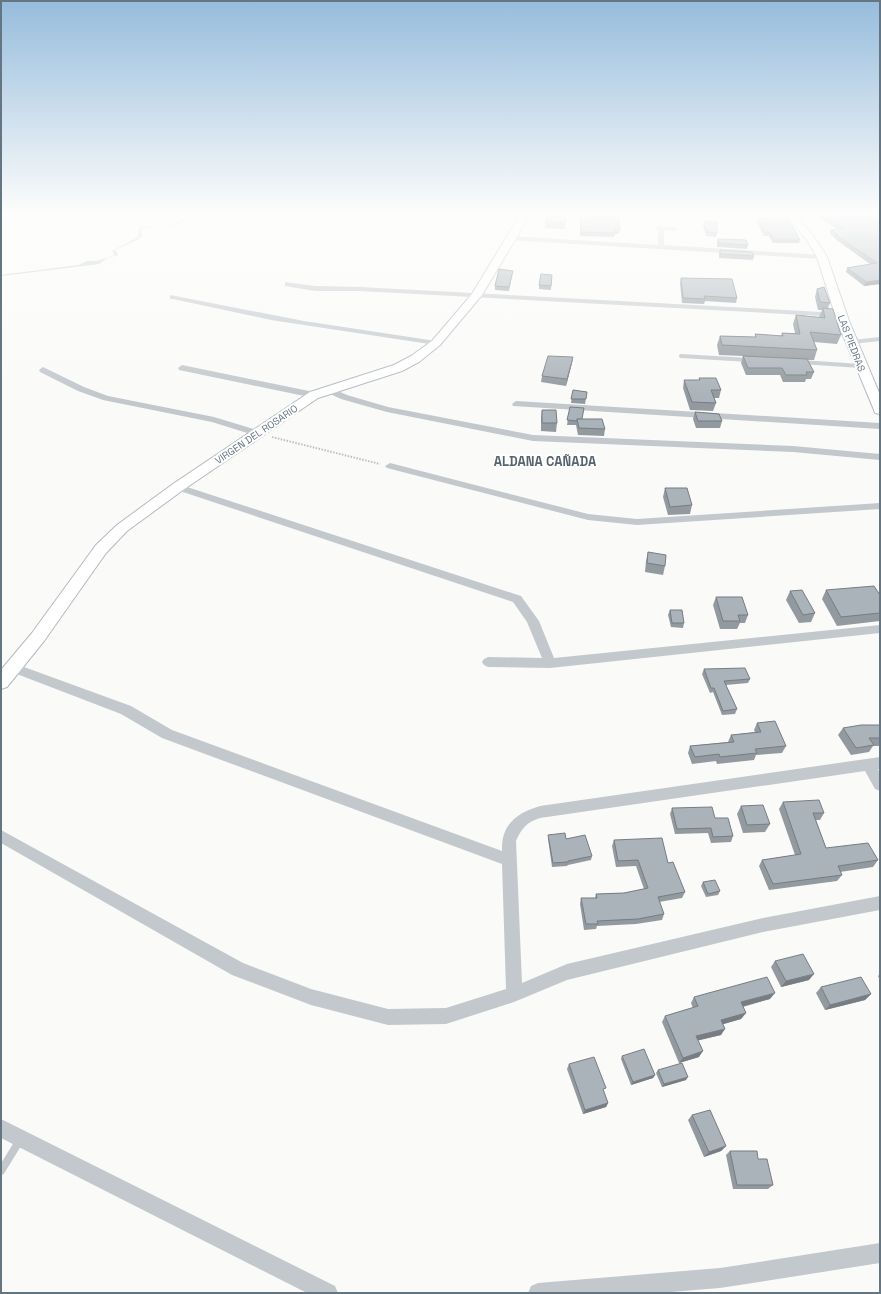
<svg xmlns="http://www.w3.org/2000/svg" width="881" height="1294" font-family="'Space Grotesk',sans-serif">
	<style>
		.water { fill: #bbc7cb }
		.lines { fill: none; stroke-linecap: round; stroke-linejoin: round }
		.secondary-casing { stroke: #b3babf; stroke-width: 2 }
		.path { stroke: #bbbfc2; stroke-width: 2; stroke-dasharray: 1.5 1.5; stroke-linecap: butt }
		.lane-far1 { stroke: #c3c8cc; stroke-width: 4 }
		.lane { stroke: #c3c8cc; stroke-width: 8 }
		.street { fill: #c3c8cc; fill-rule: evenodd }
		.secondary { fill: #fff; fill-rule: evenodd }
		.wall { fill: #929a9f }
		.shaded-wall { fill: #777d82 }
		.building { fill: #aab3b9; stroke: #777d82 }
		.labels { text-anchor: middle; stroke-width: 4; stroke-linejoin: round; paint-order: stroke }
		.far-street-label { font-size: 10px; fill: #657683; stroke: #fff }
		.neighbourhood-label { font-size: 13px; font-weight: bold; fill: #57646e; stroke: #fff }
	</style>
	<rect width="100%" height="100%" fill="#fafaf8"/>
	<path class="water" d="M185 215 188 216C174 233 157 223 143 229L141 231 143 235 137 240 115 250 118 255 107 258 99 264 1 276V275L79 265 87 261H97L115 255 112 251 138 237V230L141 227C154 225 179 230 185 215Z"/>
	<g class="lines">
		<g class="secondary-casing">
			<g id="secondary">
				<polygon points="520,215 530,215 482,295 440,345 419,362 402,371 318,398 183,490 127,531 106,553 44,641 7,687 1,689 1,670 32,633 96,545 117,525 173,484 310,392 394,365 411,356 432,341 472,294"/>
				<polygon points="786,215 796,215 814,237 827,257 849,321 880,395 880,414 875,413 874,410 837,321 817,257 807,240"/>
			</g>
		</g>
		<polyline class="path" points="272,437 380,464"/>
		<g class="lane-far1">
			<polyline points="657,228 675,229"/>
			<polyline points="681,356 750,360"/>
			<polyline points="801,362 861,366"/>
		</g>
		<polyline class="lane" points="1,1171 20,1140"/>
		<g class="street">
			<polygon points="661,226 664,228 664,245 822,255 826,257 822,259 510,240 507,238 510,236 658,245 658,228"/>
			<polygon points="285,282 315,286 360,287 841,313 845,315 841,317 360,291 315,291 285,286"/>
			<polygon points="170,295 304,321 436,341 440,343 436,345 271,320 173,299 170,299"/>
			<polygon points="880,337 880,341 852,344 848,342 852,340"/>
			<polygon points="182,365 314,392 318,395 314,398 179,370 178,368"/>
			<polygon points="43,367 84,387 108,396 214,417 260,431 262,433 257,436 212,422 103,400 78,391 40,372 39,370"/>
			<polygon points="329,387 347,395 388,407 533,435 793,446 880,454 880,460 793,452 533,441 387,412 341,399 326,392 325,390 326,388"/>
			<polygon points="516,401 880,423 880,429 513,406 512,404"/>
			<polygon points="390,463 588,514 637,519 880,503 880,509 637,525 588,520 387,468 385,466"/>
			<polygon points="178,484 521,596 539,621 554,658 880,625 880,633 550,668 488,667 484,665 482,662 484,659 488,657 542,658 527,622 513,602 174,489 173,487"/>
			<path d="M13 663 131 706 172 730 502 851C501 824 517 813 540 806L880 757V769H878L880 773V791L875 789 865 771 540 818C527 822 521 829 516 841L522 983 567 964 763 918 880 896V910L763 932 567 980 514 1002 446 1024 388 1025 311 1005 232 975 1 843V830L243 963 311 989 388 1009 446 1008 506 989 502 864 162 738 121 714 9 671 7 668 9 665Z"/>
			<polygon points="1,1119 335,1286 338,1293 307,1293 1,1138"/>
			<polygon points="880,1243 880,1263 720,1288 659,1293 528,1293 531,1286 538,1283 720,1268"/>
		</g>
		<use href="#secondary" class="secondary"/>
	</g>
	<g class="wall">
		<polygon points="546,215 565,223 565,229 545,228"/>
		<polygon points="592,215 618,215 620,230 619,234 615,234 614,237 580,236 580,217 592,218"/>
		<polygon points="815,215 880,215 880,284 864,286 846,272 847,268 870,264 835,239 835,238 830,234 831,230 837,229"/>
		<polygon points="758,218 800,240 799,243 773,243 769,236 764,236 757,222"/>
		<polygon points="704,221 717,233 716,237 706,236 703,225"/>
		<polygon points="718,239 748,245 747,249 717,247 717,243"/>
		<polygon points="720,250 754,256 753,260 719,258 719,254"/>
		<polygon points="512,275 509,291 495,290 495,286"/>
		<polygon points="552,275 551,290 539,289 539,285"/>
		<polygon points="681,278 737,298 736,303 705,301 704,304 682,303 680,283"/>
		<polygon points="817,289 830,303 828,308 841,335 837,344 814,342 817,350 814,360 807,360 814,372 811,379 806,379 805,382 783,382 780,375 746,375 741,363 743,356 719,355 717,345 720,336 755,337 755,334 781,336 782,333 795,333 793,324 796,315 819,317 822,310 818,310 815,297"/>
		<polygon points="573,357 572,363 566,386 541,382 542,376"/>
		<polygon points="699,378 721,390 719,398 714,398 716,403 713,411 690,410 683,388 684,380 699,380"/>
		<polygon points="573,390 587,392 585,404 571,403"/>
		<polygon points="570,407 582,419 605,429 604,436 578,435 576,425 567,425"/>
		<polygon points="542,410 557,423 556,432 541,431 541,418"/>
		<polygon points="695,412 722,421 720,428 696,428 693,419"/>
		<polygon points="665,488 692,505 690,514 668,515 663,497"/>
		<polygon points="648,552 665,566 663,575 645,572 646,561"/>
		<polygon points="826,590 880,595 880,621 837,626 822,599"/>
		<polygon points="790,591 815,613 811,622 799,623 786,600"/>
		<polygon points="716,597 748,615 745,623 740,623 737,629 720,629 713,605"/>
		<polygon points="670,610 684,623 683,628 671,627 668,615"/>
		<polygon points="704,669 750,679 748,683 726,685 737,709 735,714 722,715 713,692 710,693 702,674"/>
		<polygon points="757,723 786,746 782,753 756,755 754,760 717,764 716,761 692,764 688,753 690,746 728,742 731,735 755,732 754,730"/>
		<polygon points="880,725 880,746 873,746 869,752 851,755 838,735 843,728"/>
		<polygon points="783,802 824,813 820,820 816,820 826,848 878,860 873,867 840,872 842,875 837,881 769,890 759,866 762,860 795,855 779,809"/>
		<polygon points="741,806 770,824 765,832 743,833 737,814"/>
		<polygon points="672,808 715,818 733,836 731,842 711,843 708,833 675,834 670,814"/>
		<polygon points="548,835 566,839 592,856 591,860 568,865 567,866 552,867 548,839"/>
		<polygon points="614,840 668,863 685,892 682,898 659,902 664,914 662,920 636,924 597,926 596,929 584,930 580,904 581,898 595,898 596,894 624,893 644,889 636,866 616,867 612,846"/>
		<polygon points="703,882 720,891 718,895 706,897 701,886"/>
		<polygon points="775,961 809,980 781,987 771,967"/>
		<polygon points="880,974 880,980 878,976"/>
		<polygon points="821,987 871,994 865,1000 825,1010 816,993"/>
		<polygon points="694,997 770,999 743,1007 746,1013 741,1019 723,1024 721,1035 698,1040 699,1057 679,1063 662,1022 665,1016 693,1008 691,1003"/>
		<polygon points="622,1056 655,1075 653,1078 631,1085 621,1059"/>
		<polygon points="569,1064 604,1092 608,1103 606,1107 583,1114 567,1069"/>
		<polygon points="658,1070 686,1080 662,1087 656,1073"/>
		<polygon points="692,1115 726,1146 721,1151 704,1157 688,1120"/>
		<polygon points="730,1151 758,1159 773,1185 768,1189 733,1189 726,1155"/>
	</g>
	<g class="shaded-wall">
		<polygon points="880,280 880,284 864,286 866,282"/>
		<polygon points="573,357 572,363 566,386 567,379"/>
		<polygon points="814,974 809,980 781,987 786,981"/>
		<polygon points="775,993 770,999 736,1008 741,1002"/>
		<polygon points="871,994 865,1000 825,1010 830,1005"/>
		<polygon points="746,1013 741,1019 717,1026 721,1020"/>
		<polygon points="725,1029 721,1035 692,1042 696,1036"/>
		<polygon points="703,1051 699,1057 679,1063 683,1058"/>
		<polygon points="655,1075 653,1078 631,1085 633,1082"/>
		<polygon points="688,1077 686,1080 662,1087 664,1084"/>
		<polygon points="608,1103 606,1107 583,1114 585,1110"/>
		<polygon points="726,1146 721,1151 704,1157 709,1152"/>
	</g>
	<g class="building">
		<polygon points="546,215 566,215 565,223 545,222"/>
		<polygon points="592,215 618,215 620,230 615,230 615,233 581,232 580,217 592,218"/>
		<polygon points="822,215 880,215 880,221 877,222 880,224 880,280 866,282 847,268 877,263 836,235 838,235 831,230 843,228"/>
		<polygon points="758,218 788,218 800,240 774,240 770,232 765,232"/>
		<polygon points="704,221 717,222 717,233 707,232"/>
		<polygon points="718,239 746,240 748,245 718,243"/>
		<polygon points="720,250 752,252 754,256 720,254"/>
		<polygon points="499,269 513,271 509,287 495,286"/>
		<polygon points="541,274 552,275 551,286 539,285"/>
		<polygon points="681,278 732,279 737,298 704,296 705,299 683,298"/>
		<polygon points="824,287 830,303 820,302 817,289"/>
		<polygon points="823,308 833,309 841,335 810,332 817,350 722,345 720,336 756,337 755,334 783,336 782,333 800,334 796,315 825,318"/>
		<polygon points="548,356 573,357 567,379 542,376"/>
		<polygon points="743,356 807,359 814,372 806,372 807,375 786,375 782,368 748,368"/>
		<polygon points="699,378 716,378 721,390 711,390 716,403 692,402 684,380 700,380"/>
		<polygon points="573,390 587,392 586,399 571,399"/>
		<polygon points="570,407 584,408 582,419 577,419 577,421 567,420"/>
		<polygon points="542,410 556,410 557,423 542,423"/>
		<polygon points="695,412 719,414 722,421 698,421"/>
		<polygon points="577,419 602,419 605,429 579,428"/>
		<polygon points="665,488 687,488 692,505 670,507"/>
		<polygon points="648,552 666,555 665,566 647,563"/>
		<polygon points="874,586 880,595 880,613 841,617 826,590"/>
		<polygon points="802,590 815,613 803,615 790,591"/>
		<polygon points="716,597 742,597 748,615 738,615 740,621 723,621"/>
		<polygon points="670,610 682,610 684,623 672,623"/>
		<polygon points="745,668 750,679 724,681 737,709 723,711 714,688 711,688 704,669"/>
		<polygon points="775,721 786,746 755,749 757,753 720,757 719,754 695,757 690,746 734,742 731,735 761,732 757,723"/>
		<polygon points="861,725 880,725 880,738 869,738 874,745 856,748 843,728"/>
		<polygon points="819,800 824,813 813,813 826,848 868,843 878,860 838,866 842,875 773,884 762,860 801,854 783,802"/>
		<polygon points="763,805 770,824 747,825 741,806"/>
		<polygon points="712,807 715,818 728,818 733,836 713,837 711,828 677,829 672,808"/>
		<polygon points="565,833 566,839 585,835 592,856 568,861 568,862 553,863 548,835"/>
		<polygon points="662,838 668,863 673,862 685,892 658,897 664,914 638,919 597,921 598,924 586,924 581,898 597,898 596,894 624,893 648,888 638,860 618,861 614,840"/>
		<polygon points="715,880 720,891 708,894 703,882"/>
		<polygon points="803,954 814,974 786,981 775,961"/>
		<polygon points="767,977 775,993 741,1002 746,1013 721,1020 725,1029 696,1036 703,1051 683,1058 665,1016 698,1006 694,997"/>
		<polygon points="861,977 871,994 830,1005 821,987"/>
		<polygon points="644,1049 655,1075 633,1082 622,1056"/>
		<polygon points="594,1057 606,1088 603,1089 608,1103 585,1110 569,1064"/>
		<polygon points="682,1063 688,1077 664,1084 658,1070"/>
		<polygon points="710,1110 726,1146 709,1152 692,1115"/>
		<polygon points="730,1151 757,1151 758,1159 767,1159 773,1185 737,1185"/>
	</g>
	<linearGradient id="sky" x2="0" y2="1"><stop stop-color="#96bcdc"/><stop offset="0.54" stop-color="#fdfdfc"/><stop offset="1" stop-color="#fdfdfc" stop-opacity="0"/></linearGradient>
	<rect width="881" height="396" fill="url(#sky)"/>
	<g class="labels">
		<g class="far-street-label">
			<text transform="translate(852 343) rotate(69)" y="4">LAS PIEDRAS</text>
			<text transform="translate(256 434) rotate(-34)" y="4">VIRGEN DEL ROSARIO</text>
		</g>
		<g class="neighbourhood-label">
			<text x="545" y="466">ALDANA CAÑADA</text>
		</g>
	</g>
	<rect width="881" height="1294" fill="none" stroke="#657683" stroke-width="4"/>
</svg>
